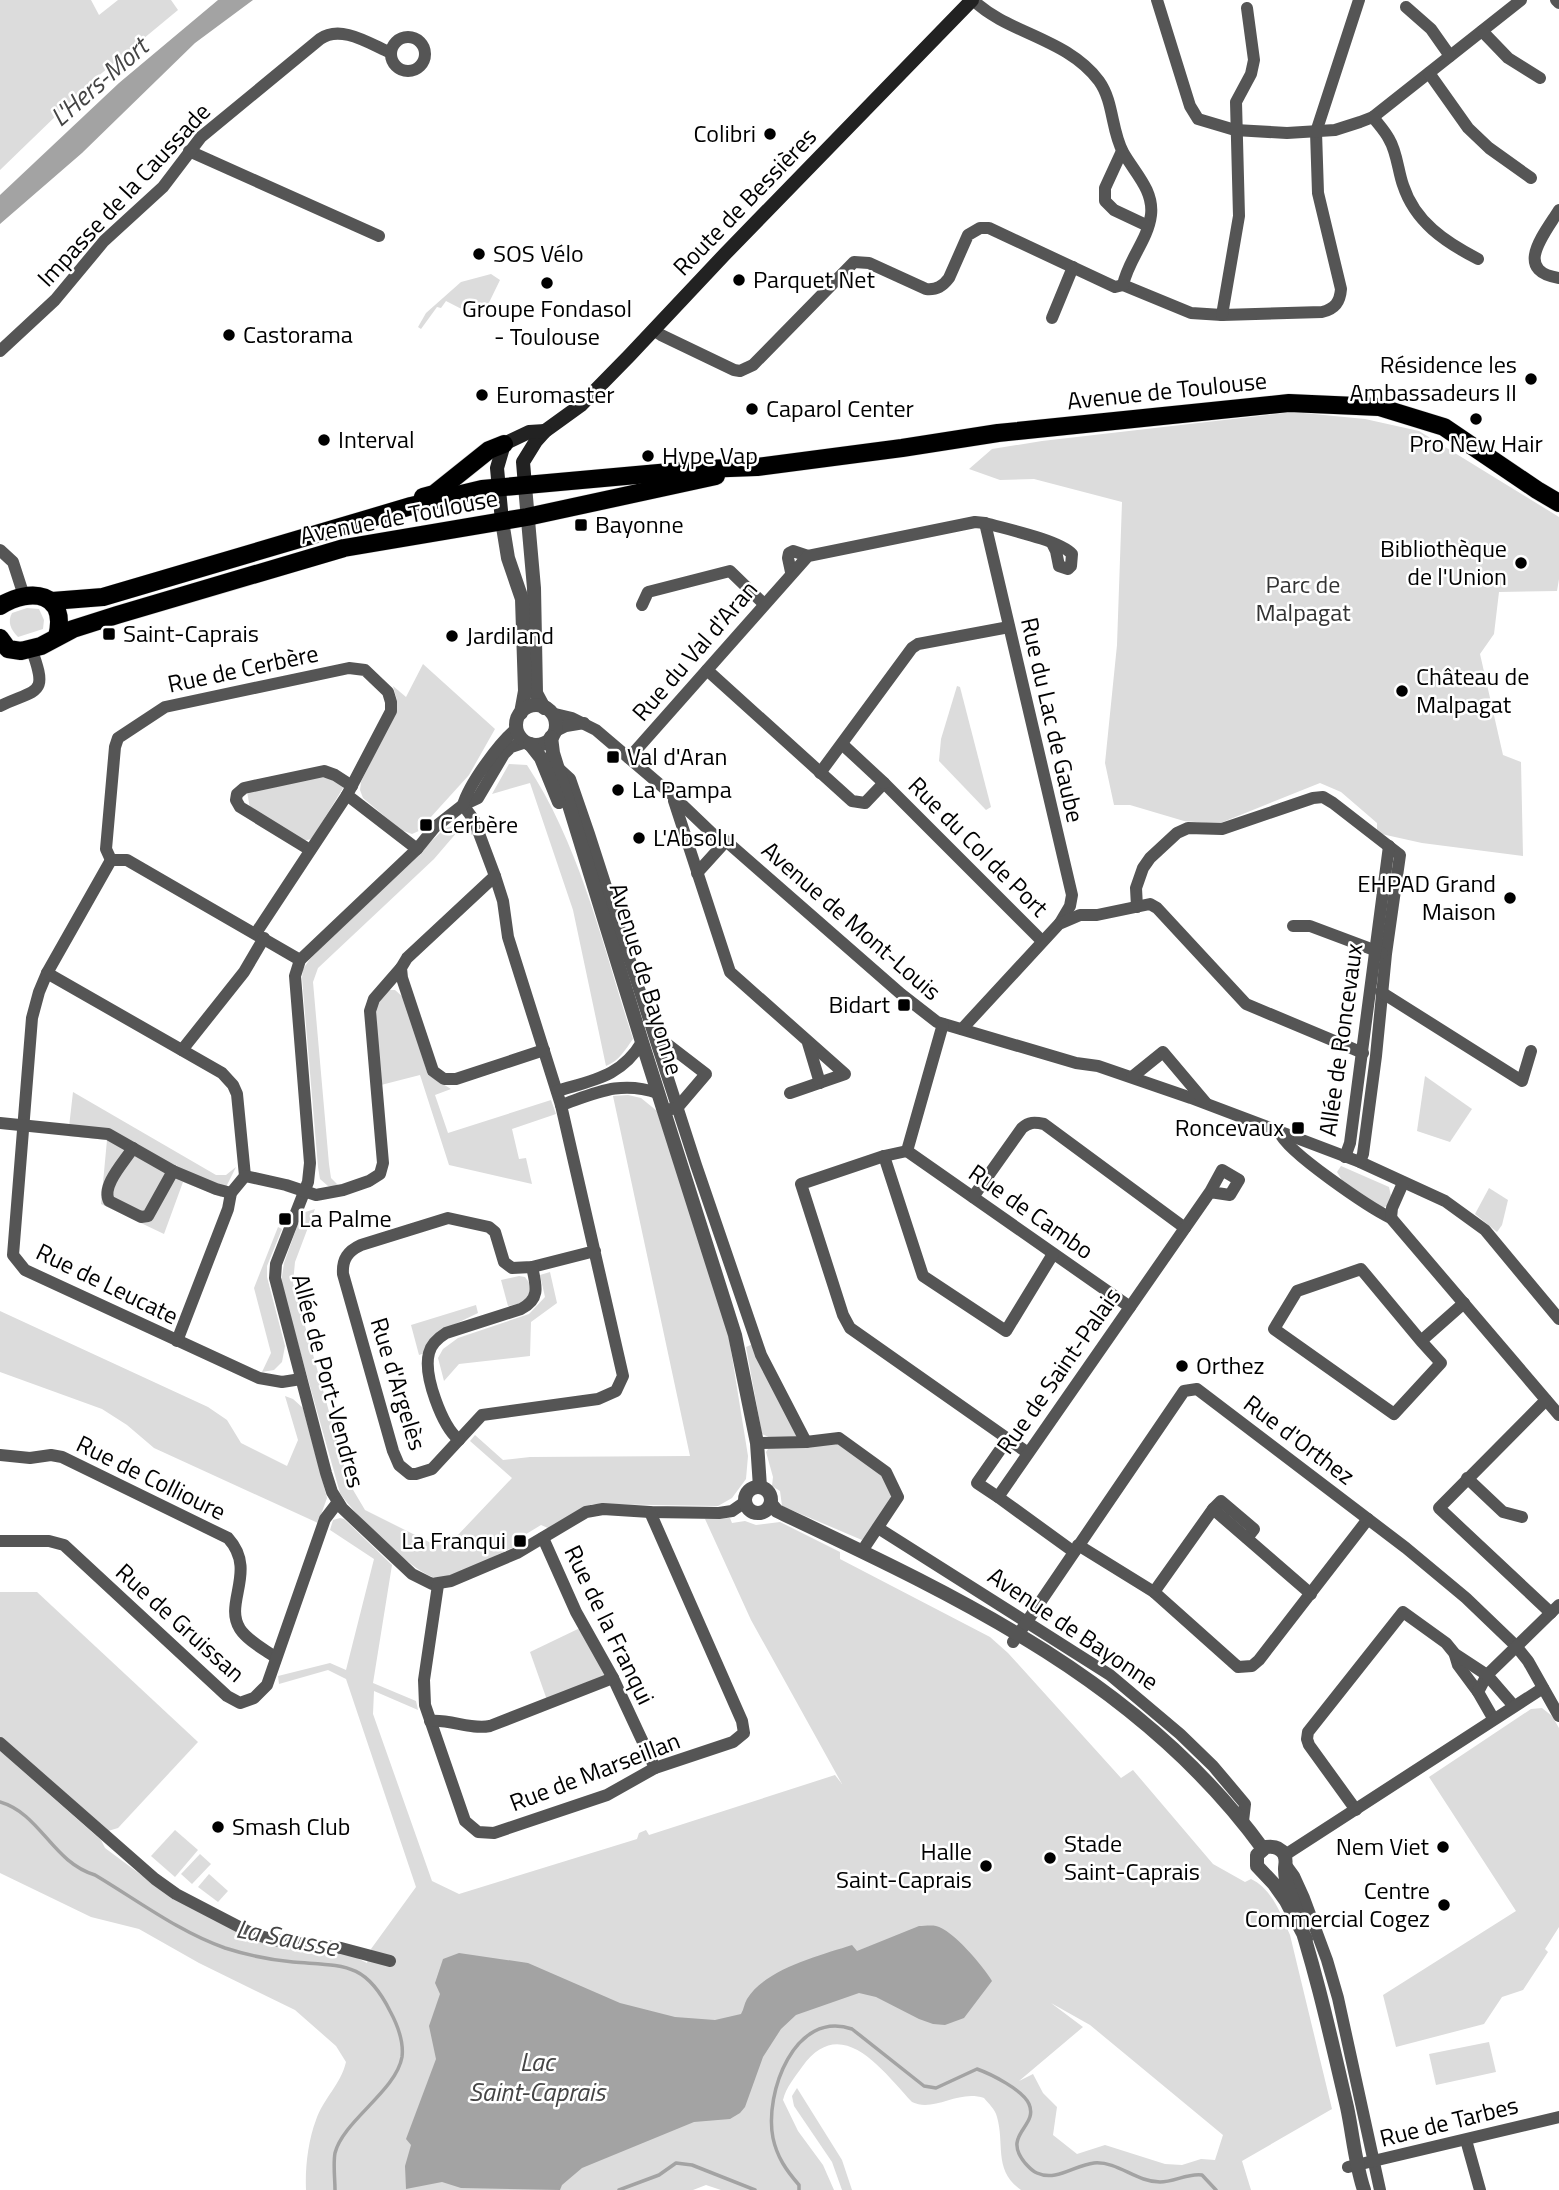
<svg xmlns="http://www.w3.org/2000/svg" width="1559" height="2190" font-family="'Titillium Web',sans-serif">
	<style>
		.green { fill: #dcdcdc; fill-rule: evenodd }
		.water { fill: #a3a3a3 }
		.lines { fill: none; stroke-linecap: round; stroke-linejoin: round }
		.stream { stroke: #a3a3a3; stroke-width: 3.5 }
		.primary-casing { stroke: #dbdbdb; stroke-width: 19 }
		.minor { stroke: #555; stroke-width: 12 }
		.tertiary { stroke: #555; stroke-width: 14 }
		.secondary { stroke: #222; stroke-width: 14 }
		.primary { stroke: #000; stroke-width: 18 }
		.poi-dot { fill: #000; stroke: #fff; stroke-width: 2.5 }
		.labels { text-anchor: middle; stroke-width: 5; stroke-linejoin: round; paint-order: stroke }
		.poi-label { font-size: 24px; fill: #000; stroke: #fff; text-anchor: start }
		.street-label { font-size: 24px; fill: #000; stroke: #fff }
		.park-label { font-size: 24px; fill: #333; stroke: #fff }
		.water-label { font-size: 26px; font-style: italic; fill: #444; stroke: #fff }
	</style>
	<rect width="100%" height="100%" fill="#fff"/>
	<g class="green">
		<polygon points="0,0 91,0 99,15 118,0 171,0 178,10 91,82 0,170"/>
		<polygon points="491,274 500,280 481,319 446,301 441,308 437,307 421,329 418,327 426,313 461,282"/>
		<polygon points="1293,412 1365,419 1419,431 1559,517 1559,579 1557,591 1499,592 1494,634 1480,654 1503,755 1521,762 1523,856 1422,843 1377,833 1377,823 1341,792 1320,783 1218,824 1184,821 1130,805 1114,805 1105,763 1117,645 1122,502 1034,479 1000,480 969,469 992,449 1042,441"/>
		<path d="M27 608 39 609 44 620 43 629 18 637C11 630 7 622 12 613Z"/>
		<polygon points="423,664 495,729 469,775 420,829 421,830 412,834 401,830 363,798 360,790 361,782 397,708 397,700 393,686 406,697"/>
		<polygon points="957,686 960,687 991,807 986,810 939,761 941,739"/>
		<path d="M509 764 527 765C581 847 603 947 633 1039 625 1050 619 1061 606 1066L573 910 530 783 492 794Z"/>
		<polygon points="326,775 342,784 343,788 312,839 302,841 250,809 247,791"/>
		<polygon points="457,824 467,825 472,829 473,835 458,831 434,859 318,968 313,982 329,1164 331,1178 339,1186 328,1186 320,1179 318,1167 302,978 303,969 310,959 444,829"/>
		<polygon points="388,990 395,990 404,998 428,1075 451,1089 435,1095 448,1133 551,1100 556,1114 512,1129 519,1159 526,1158 532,1184 449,1165 420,1075 381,1085 375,1004"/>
		<polygon points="1425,1076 1472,1109 1450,1142 1417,1131"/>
		<polygon points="73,1092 216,1175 226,1175 236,1167 221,1197 183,1182 164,1234 101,1204 107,1140 68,1136"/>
		<path d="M628 1095 641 1098 657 1111 728 1332 748 1456 746 1479 732 1498 718 1506 592 1504 548 1528 541 1525 513 1542 514 1547C496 1555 455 1578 438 1578 417 1578 351 1511 340 1493L281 1283 284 1263 302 1213 315 1209 295 1262 293 1283 349 1483 365 1510 435 1545 456 1537 512 1478 470 1441 475 1435 503 1460 530 1457 690 1456 613 1096Z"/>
		<polygon points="1341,1166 1389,1187 1391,1196 1387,1206 1382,1208 1345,1185 1337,1172"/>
		<polygon points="1489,1188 1508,1200 1502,1225 1497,1232 1475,1214"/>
		<polygon points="278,1227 282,1229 267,1266 267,1277 285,1346 282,1362 274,1370 262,1372 271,1353 254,1288"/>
		<polygon points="550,1272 557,1303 531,1322 530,1356 459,1364 444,1381 438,1358 443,1349 458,1338 529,1314 545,1297 540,1275"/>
		<polygon points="519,1276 525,1277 533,1288 526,1302 508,1306 501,1280"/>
		<polygon points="476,1305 478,1313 451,1326 425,1353 419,1355 411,1325"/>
		<polygon points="0,1311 208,1407 227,1420 241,1443 287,1466 298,1440 285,1396 293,1399 303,1408 327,1498 318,1523 154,1448 127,1425 102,1409 0,1372"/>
		<polygon points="753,1344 797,1436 773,1439 762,1434 746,1347"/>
		<polygon points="840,1443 883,1475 893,1499 869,1535 862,1540 782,1506 780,1491 772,1486 773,1477 766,1452 770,1446 802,1448"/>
		<path d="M340 1518 344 1519 392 1565 373 1683 416 1701 418 1710 374 1691 373 1714 432 1881 459 1894 637 1839 639 1833 646 1830 649 1835 835 1775 842 1784 751 1620 705 1519 730 1518 732 1523 745 1521 756 1525 780 1522 840 1552V1559L990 1637 1008 1653 1121 1778 1133 1770 1213 1864 1245 1882 1251 1879C1272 1889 1281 1914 1290 1935L1332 2109 1242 2161 1251 2190H1021C993 2170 1005 2145 997 2117 995 2109 988 2103 984 2098 958 2089 934 2113 912 2102 882 2070 841 2012 802 2067 795 2077 786 2087 783 2100L798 2131 823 2165 834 2190H721L706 2185 693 2190H306C305 2168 308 2141 316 2120 323 2099 341 2084 346 2062L336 2046 295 2010 199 1963 139 1929 91 1917 0 1873V1751L101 1840 105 1848 152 1883 259 1939 349 1954 367 1963 371 1949 416 1887 346 1679 328 1670 279 1684 278 1676 330 1663 346 1670 374 1559 330 1530 333 1520ZM1051 2003 1090 2025 1223 2135 1215 2160 1201 2159 1182 2165 1165 2164 1105 2145 1077 2154 1053 2135 1057 2107 1043 2093 1033 2074 1019 2081 1083 2027Z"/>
		<polygon points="0,1592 37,1592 198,1742 118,1828 108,1831 0,1738"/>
		<polygon points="580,1628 606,1675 547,1700 530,1652"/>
		<polygon points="1542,1708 1552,1716 1559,1728 1559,1927 1545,1949 1548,1952 1523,1990 1502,1997 1484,2024 1396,2047 1383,1995 1516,1911 1429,1777 1531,1709"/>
		<polygon points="175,1830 198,1850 175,1877 151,1856"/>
		<polygon points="200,1854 211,1864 192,1884 181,1874"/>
		<polygon points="209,1874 228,1891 218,1902 198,1887"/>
		<polygon points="1489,2042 1496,2072 1436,2085 1429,2054"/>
		<polygon points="797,2088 842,2160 852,2190 842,2190 832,2162 794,2106 792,2096"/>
	</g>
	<g class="water">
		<polygon points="218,0 253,0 195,43 82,153 0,224 0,195 119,83"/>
		<path d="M919 1926C924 1926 931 1925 936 1926 952 1929 984 1967 992 1981L964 2018 945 2025 933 2024 919 2019 876 1997 859 1993 796 2015 781 2029 763 2057 745 2107 740 2113 730 2119 694 2122 582 2168 562 2185 560 2190 461 2188 442 2182 406 2189 405 2166 411 2145 406 2139 436 2059 429 2026 440 1994 435 1983 443 1959 459 1953 528 1963 620 2003 675 2017 715 2020 741 2014C744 2009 744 2004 747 1999 765 1969 821 1955 852 1945L857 1951Z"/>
	</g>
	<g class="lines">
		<g class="stream">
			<path d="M0 1802C41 1814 52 1862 95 1875 137 1900 179 1932 225 1948 247 1955 270 1960 293 1962 343 1966 365 1961 390 2011 397 2024 404 2041 402 2057 396 2091 343 2121 335 2153 333 2164 335 2179 335 2190"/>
			<polyline points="619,2190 659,2175 676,2163 692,2165 755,2190"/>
			<path d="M799 2190V2185C786 2170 777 2157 773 2138 764 2093 795 2009 852 2029L924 2086 936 2088 977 2069C991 2074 1023 2090 1029 2104 1039 2127 1001 2134 1025 2163 1029 2167 1032 2171 1037 2173 1056 2182 1075 2165 1094 2163 1118 2161 1136 2182 1160 2182 1174 2182 1188 2173 1202 2175L1216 2190"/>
		</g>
		<g class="primary-casing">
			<g id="primary">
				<polyline points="423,497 434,494 489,450 504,444"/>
				<polyline points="52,601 103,597 411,506 482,489 703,469 757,467 902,448 998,433 1289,403 1379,407 1444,427 1537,490 1559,503"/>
				<path d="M0 606C31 587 68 592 57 637"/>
				<polyline points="0,638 8,649 21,651 41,646 73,629 117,615 344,548 527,517 716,476"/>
			</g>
		</g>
		<g class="minor">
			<path d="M973 0C1008 34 1067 38 1099 81 1114 102 1111 130 1123 152 1134 172 1154 190 1151 215 1148 240 1128 260 1123 285L1191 313 1222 315 1322 312C1335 309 1340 302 1341 289L1318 193 1316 132 1359 0"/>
			<polyline points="1157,0 1190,106 1198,119 1235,130 1287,133 1335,130 1360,122 1373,117 1521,0"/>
			<polyline points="1556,0 1559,3"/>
			<polyline points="1406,7 1431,29 1450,56"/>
			<polyline points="1482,31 1508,58 1540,78"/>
			<circle cx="408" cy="54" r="17"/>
			<polyline points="1429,73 1468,128 1489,148 1531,178"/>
			<path d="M1373 117C1378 124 1385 131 1389 139 1397 152 1398 171 1403 185 1415 222 1445 242 1478 259"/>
			<polyline points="189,151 379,236"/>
			<polyline points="1122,151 1105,188 1105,201 1114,210 1148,226"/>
			<path d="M1559 210C1545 233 1512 271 1559 278"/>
			<polyline points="1222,315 1239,216 1236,102 1251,74 1254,60 1247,8"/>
			<polyline points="1052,318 1073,267"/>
			<path d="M653 330 661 335 734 370 740 371 753 365 854 262 869 263 926 289C937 290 943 286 949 278L968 235 980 228H989L1115 287 1123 285"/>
			<path d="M0 351 55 300 104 241 163 187 201 137 320 39C341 24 370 44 391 53"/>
			<polyline points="985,523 1072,895 1070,906 1060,923"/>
			<polyline points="0,550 13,562 24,596"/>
			<polyline points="791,572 788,558 789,553 793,551 808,556"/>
			<polyline points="642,605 648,592 730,571 764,604"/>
			<polyline points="707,670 852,801 865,803 884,783 1042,941"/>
			<path d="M0 706C38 688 49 696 31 648"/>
			<polyline points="551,713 572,718 596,730 671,794 717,838 726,841 901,994 937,1022 1076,1063 1098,1066 1191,1098 1360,1162 1445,1201 1485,1230 1559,1319"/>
			<polyline points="554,732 566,726 584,723"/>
			<polyline points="526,742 511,747 504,754 478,798 463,805 435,827 417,849 300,960 295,976 310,1163 308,1182 276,1264 275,1278 326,1473 332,1492 342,1508 412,1574 432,1584 451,1581 517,1553 586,1512 603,1509 650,1512 719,1513 732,1511 745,1502"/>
			<polyline points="842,744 884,783"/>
			<path d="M629 758 808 556 975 522 985 523C1006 529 1059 540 1072 554L1071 566 1068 569 1059 566 1056 551 1052 543"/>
			<polyline points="558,768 570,779 589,834 696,1165 761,1355 806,1442 839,1438 886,1472 898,1497 862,1551"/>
			<polyline points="820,773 912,648 918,644 1009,627"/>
			<polyline points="674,801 730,972 845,1074 790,1093"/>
			<path d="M463 805 474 820 495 876 503 901 508 937 561 1105 623 1376 616 1391 598 1399 482 1415 432 1469 416 1474H410L399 1465 393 1451 343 1274C342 1259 348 1251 361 1245L448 1218 489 1227 495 1232 504 1262 512 1268 532 1267 595 1251"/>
			<path d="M463 805C469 784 499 743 516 729"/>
			<polyline points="310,850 240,807 236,800 237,794 244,788 324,771 335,775 352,786"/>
			<polyline points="111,860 47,973 39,992 32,1018 13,1255 25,1270 259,1378 282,1382 301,1379"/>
			<polyline points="697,873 726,841"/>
			<polyline points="495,876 407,958 401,968 402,978 433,1071 444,1079 456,1079 544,1050"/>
			<polyline points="1137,907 1136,888 1143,868 1150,858 1177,833 1188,828 1222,829 1313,798 1323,797 1333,803 1400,855 1386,954 1376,1056 1363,1154 1360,1162"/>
			<polyline points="1293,926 1310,926 1382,953"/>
			<polyline points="256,933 347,795"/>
			<polyline points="300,960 127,860 111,860 106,849 115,747 118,738 165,707 349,668 365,670 388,692 391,702 391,711 347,795 417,849"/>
			<polyline points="47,973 222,1073 233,1085 237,1094 245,1176 231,1193 228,1209 177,1341"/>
			<polyline points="1381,992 1522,1081 1531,1051"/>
			<polyline points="962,1029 1059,924 1080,915 1097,915 1150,904 1157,908 1246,1004 1363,1053"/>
			<polyline points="654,1034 706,1074 677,1108 671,1109"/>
			<polyline points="808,1043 820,1083"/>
			<polyline points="182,1050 244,972 264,938"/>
			<polyline points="1132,1077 1163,1052 1206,1103"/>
			<path d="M557 1091C593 1080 621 1077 642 1042"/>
			<path d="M561 1105C596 1093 620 1080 658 1093"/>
			<polyline points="0,1123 108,1134 173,1171 216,1189 231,1193"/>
			<path d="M1280 1133C1287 1152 1370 1208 1391 1218L1559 1415"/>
			<path d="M133 1148C124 1162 101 1186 109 1201L141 1217 148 1216 173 1171"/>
			<polyline points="907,1151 884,1156 801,1184 843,1315 850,1328 1028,1453"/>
			<polyline points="907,1151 1130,1307"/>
			<polyline points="907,1151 943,1024"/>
			<polyline points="884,1156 923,1276 1006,1331 1053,1254"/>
			<polyline points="1345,1157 1350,1143 1389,846"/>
			<polyline points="245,1176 286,1185 316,1195 343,1190 369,1181 380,1174 383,1163 370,1011 374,999 401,968"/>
			<path d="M973 1197 1022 1128C1029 1122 1034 1122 1044 1124L1185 1228"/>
			<polyline points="1391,1218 1392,1208 1403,1183"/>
			<polyline points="1421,1341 1441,1363 1394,1414 1274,1329 1297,1291 1361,1269 1421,1341 1464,1303"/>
			<polyline points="1546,1400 1439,1508 1551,1613"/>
			<path d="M459 1440C442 1426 423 1375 429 1353 431 1344 438 1338 446 1333L521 1309C541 1299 536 1285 532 1267"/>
			<polyline points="757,1443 806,1442"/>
			<path d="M0 1455 30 1458 51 1455 62 1457 228 1538C258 1571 223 1603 240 1629 248 1641 264 1649 275 1657"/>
			<polyline points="1467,1478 1503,1512 1522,1517"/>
			<polyline points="998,1497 977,1483 1007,1440"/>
			<polyline points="1213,1509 1221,1501 1254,1529 1247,1538"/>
			<polyline points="878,1528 1110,1675 1180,1734 1213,1766 1245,1804 1243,1821"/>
			<polyline points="543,1538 576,1612 613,1678 655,1768"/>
			<polyline points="0,1541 49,1541 64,1545 227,1696 240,1703 254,1698 267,1685 325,1519 338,1502"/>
			<polyline points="1078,1545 1154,1592 1238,1667 1252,1666 1259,1660 1368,1519"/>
			<polyline points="1074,1552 998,1497 1210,1192 1230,1195 1239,1180 1222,1170 1210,1192"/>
			<polyline points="438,1585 424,1680 425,1705 465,1821 478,1832 494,1833 607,1795 655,1768 733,1742 744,1733 742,1721 650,1512"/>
			<polyline points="1154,1592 1213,1509 1311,1594"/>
			<polyline points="1013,1642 1184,1391 1197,1389 1406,1548 1466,1598 1516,1646 1528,1661 1559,1716"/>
			<polyline points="1455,1655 1458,1665 1478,1692"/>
			<polyline points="1493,1718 1478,1692 1487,1675 1559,1605"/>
			<path d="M430 1721C451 1719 470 1730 490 1726L613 1678"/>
			<polyline points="0,1743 155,1879 176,1894 251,1933 274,1940 341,1948 390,1961"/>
			<polyline points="1356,1810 1309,1745 1307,1739 1308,1732 1403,1612 1446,1643 1455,1654 1487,1675 1513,1705"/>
			<polyline points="1285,1855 1543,1688"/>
			<polyline points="1286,1865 1294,1876 1304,1898 1327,1960 1338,1998 1380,2190"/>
			<polyline points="1466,2140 1480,2190"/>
			<polyline points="1348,2167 1559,2117"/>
		</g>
		<g class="tertiary">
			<polyline points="525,486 534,588 536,693 544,708"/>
			<polyline points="502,521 508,558 522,599 525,691 521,713"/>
			<circle cx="536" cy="725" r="20"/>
			<polyline points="551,737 553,753 642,1042 735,1335 757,1443 760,1487"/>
			<polyline points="530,744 541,758 559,802"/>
			<circle cx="758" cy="1500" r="13"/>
			<path d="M771 1504 777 1511C959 1597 1142 1682 1263 1849"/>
			<path d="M1306 1939 1286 1901 1274 1884 1257 1866V1855L1266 1847C1273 1846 1280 1847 1284 1854 1287 1860 1285 1864 1285 1869 1285 1878 1288 1888 1291 1895 1315 1966 1330 2034 1347 2107 1353 2135 1355 2163 1364 2190"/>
		</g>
		<g class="secondary">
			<polyline points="525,486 523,462 536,441 545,431 581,405 629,356 725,254 972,0"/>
			<polyline points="502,521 497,468 504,444 529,432 545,431"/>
		</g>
		<use href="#primary" class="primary"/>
	</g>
	<g class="poi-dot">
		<circle cx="770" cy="134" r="7"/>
		<circle cx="479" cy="254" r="7"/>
		<circle cx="739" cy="280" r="7"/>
		<circle cx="547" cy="283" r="7"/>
		<circle cx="229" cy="335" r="7"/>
		<circle cx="1531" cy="379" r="7"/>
		<circle cx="482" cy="395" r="7"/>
		<circle cx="752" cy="409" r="7"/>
		<circle cx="1476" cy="419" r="7"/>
		<circle cx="324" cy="440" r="7"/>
		<circle cx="648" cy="456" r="7"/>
		<rect x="574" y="518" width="14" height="14" rx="3.5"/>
		<circle cx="1521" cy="563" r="7"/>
		<rect x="102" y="627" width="14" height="14" rx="3.5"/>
		<circle cx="452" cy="636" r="7"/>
		<circle cx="1402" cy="691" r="7"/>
		<rect x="606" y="750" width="14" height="14" rx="3.5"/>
		<circle cx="618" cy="790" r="7"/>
		<rect x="419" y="818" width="14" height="14" rx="3.5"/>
		<circle cx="639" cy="838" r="7"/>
		<circle cx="1510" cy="898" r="7"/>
		<rect x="897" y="998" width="14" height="14" rx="3.5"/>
		<rect x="1291" y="1121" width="14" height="14" rx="3.5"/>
		<rect x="278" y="1212" width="14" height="14" rx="3.5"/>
		<circle cx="1182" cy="1366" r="7"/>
		<rect x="513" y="1534" width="14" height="14" rx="3.5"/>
		<circle cx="218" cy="1827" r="7"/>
		<circle cx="1443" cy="1847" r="7"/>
		<circle cx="1050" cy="1858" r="7"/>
		<circle cx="986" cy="1866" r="7"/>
		<circle cx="1444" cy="1905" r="7"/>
	</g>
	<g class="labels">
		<g class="poi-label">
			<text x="756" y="142" text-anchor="end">Colibri</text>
			<text x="493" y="262">SOS Vélo</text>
			<text x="753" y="288">Parquet Net</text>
			<text x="547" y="317" text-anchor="middle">Groupe Fondasol<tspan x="547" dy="28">- Toulouse</tspan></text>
			<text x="243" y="343">Castorama</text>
			<text x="1517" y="373" text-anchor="end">Résidence les<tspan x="1517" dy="28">Ambassadeurs II</tspan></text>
			<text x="496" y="403">Euromaster</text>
			<text x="766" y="417">Caparol Center</text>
			<text x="338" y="448">Interval</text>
			<text x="1476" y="452" text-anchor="middle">Pro New Hair</text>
			<text x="662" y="464">Hype Vap</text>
			<text x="595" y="533">Bayonne</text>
			<text x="1507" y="557" text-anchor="end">Bibliothèque<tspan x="1507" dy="28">de l'Union</tspan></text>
			<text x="123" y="642">Saint-Caprais</text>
			<text x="466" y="644">Jardiland</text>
			<text x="1416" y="685">Château de<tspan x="1416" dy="28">Malpagat</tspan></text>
			<text x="627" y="765">Val d'Aran</text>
			<text x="632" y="798">La Pampa</text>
			<text x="440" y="833">Cerbère</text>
			<text x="653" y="846">L'Absolu</text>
			<text x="1496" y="892" text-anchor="end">EHPAD Grand<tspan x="1496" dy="28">Maison</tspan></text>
			<text x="890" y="1013" text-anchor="end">Bidart</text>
			<text x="1284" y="1136" text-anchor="end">Roncevaux</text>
			<text x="299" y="1227">La Palme</text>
			<text x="1196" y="1374">Orthez</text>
			<text x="506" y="1549" text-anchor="end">La Franqui</text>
			<text x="232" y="1835">Smash Club</text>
			<text x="1064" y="1852">Stade<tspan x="1064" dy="28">Saint-Caprais</tspan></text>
			<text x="1429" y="1855" text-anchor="end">Nem Viet</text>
			<text x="972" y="1860" text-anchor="end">Halle<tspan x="972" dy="28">Saint-Caprais</tspan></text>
			<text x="1430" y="1899" text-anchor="end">Centre<tspan x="1430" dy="28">Commercial Cogez</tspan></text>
		</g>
		<g class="street-label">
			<text transform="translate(124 195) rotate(-47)" y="8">Impasse de la Caussade</text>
			<text transform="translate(745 202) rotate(-46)" y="8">Route de Bessières</text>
			<text transform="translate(1167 391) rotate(-6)" y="8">Avenue de Toulouse</text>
			<text transform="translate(399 517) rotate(-11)" y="8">Avenue de Toulouse</text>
			<text transform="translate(695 651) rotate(-49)" y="8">Rue du Val d'Aran</text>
			<text transform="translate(243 669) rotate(-12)" y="8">Rue de Cerbère</text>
			<text transform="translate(1052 720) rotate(77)" y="8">Rue du Lac de Gaube</text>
			<text transform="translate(978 847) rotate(45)" y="8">Rue du Col de Port</text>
			<text transform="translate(851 921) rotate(41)" y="8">Avenue de Mont-Louis</text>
			<text transform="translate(646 979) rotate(73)" y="8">Avenue de Bayonne</text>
			<text transform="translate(1341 1040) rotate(-82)" y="8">Allée de Roncevaux</text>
			<text transform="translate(1031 1212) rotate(35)" y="8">Rue de Cambo</text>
			<text transform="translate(107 1284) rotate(26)" y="8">Rue de Leucate</text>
			<text transform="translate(1059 1371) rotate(-55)" y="8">Rue de Saint-Palais</text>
			<text transform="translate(328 1381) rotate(75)" y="8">Allée de Port-Vendres</text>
			<text transform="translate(398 1384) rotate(73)" y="8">Rue d'Argelès</text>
			<text transform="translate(1299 1440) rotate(37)" y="8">Rue d'Orthez</text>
			<text transform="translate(151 1478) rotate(26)" y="8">Rue de Collioure</text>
			<text transform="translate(180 1623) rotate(42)" y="8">Rue de Gruissan</text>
			<text transform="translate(609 1625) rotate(64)" y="8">Rue de la Franqui</text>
			<text transform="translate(1073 1629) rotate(34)" y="8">Avenue de Bayonne</text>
			<text transform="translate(595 1772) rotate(-21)" y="8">Rue de Marseillan</text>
			<text transform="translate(1449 2122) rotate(-14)" y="8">Rue de Tarbes</text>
		</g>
		<g class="park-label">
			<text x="1303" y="593">Parc de<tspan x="1303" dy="28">Malpagat</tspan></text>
		</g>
		<g class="water-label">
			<text transform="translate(99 82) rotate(-41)" y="9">L'Hers-Mort</text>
			<text transform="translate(287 1938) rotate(11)" y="9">La Sausse</text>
			<text x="537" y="2071">Lac<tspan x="537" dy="30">Saint-Caprais</tspan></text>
		</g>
	</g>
</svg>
